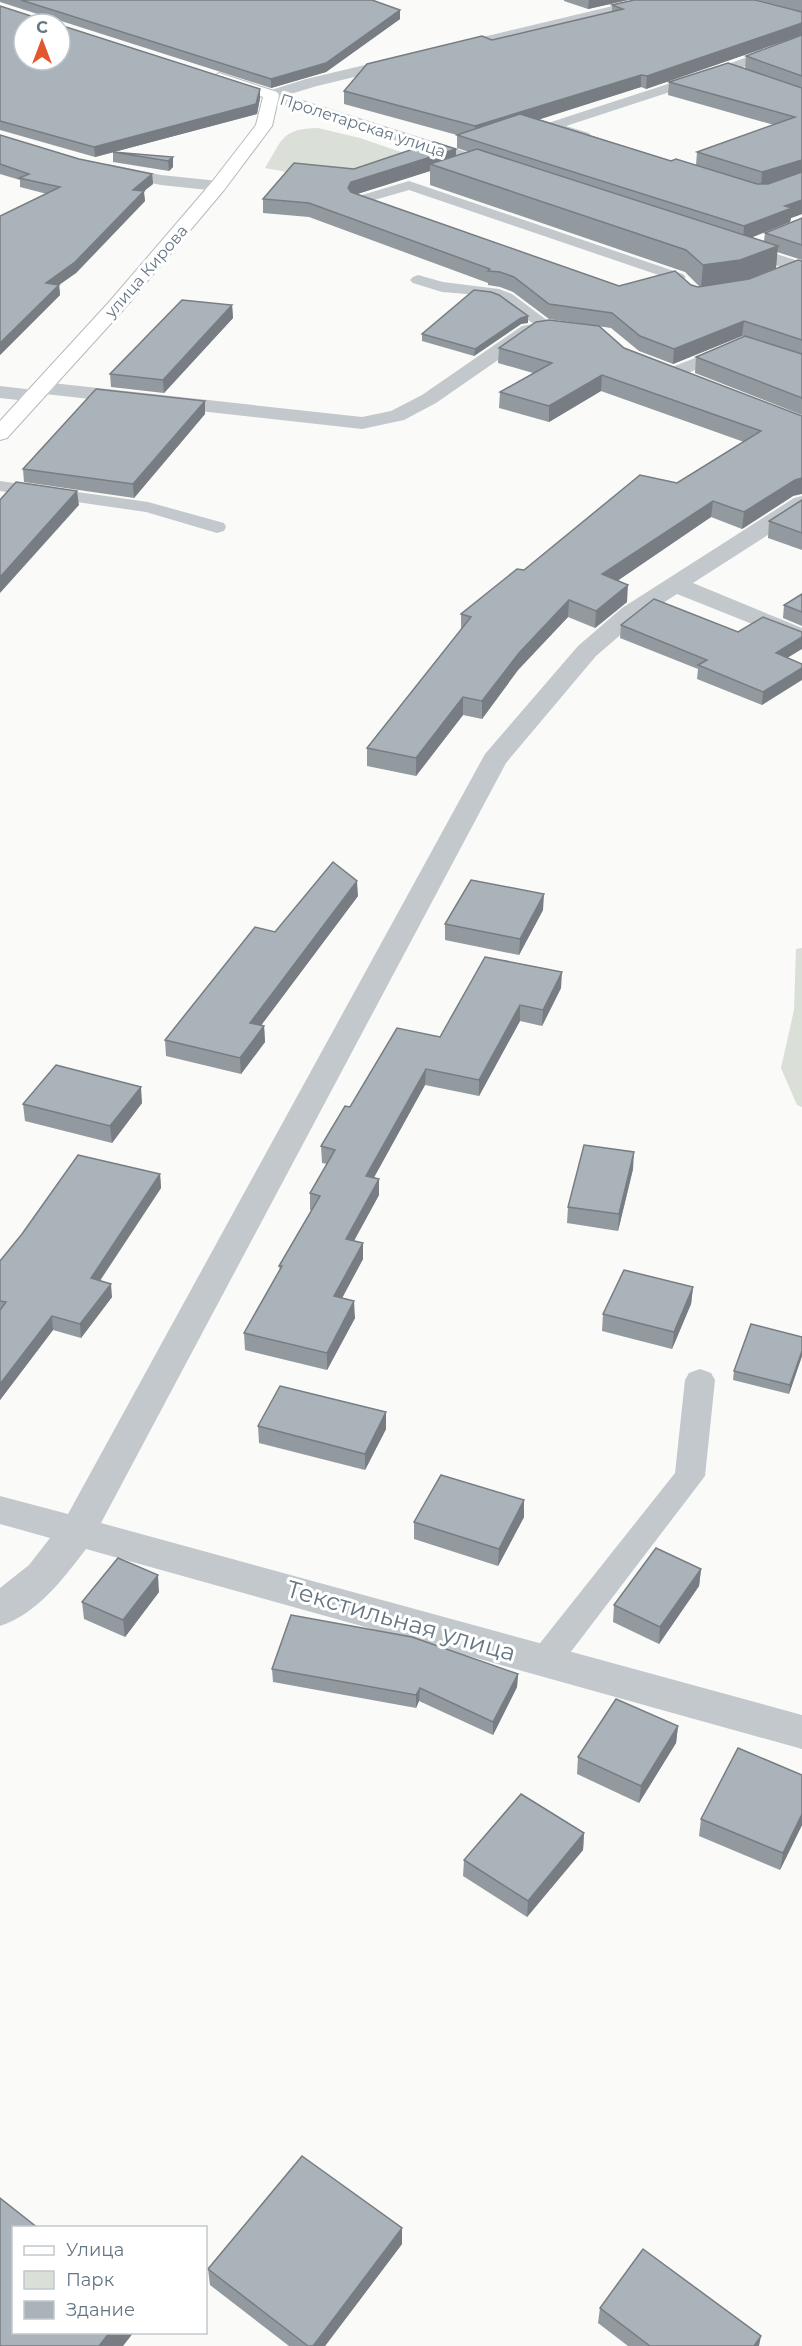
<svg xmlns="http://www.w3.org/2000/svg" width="802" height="2346" font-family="Montserrat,sans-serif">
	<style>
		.green { fill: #dadfd7 }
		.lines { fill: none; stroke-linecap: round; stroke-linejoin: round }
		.primary-casing { stroke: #b5babe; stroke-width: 2 }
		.service { fill: #c3c8cc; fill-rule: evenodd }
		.minor { fill: #c3c8cc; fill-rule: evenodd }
		.tertiary { fill: #c3c8cc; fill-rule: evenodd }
		.primary { fill: #fff; fill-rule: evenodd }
		.wall { fill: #929a9f; fill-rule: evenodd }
		.shaded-wall { fill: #777d82 }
		.building { fill: #aab3b9; stroke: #777d82; stroke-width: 1.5 }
		.labels { text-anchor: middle; stroke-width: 6; stroke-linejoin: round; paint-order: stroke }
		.far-street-label { font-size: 16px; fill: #657683; stroke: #fff }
		.near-street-label { font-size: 24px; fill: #657683; stroke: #fff }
	</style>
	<rect width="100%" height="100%" fill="#fafaf8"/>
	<g class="green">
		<path d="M318 128 360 138 436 164 319 178 265 168C283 139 281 129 318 128Z"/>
		<polygon points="802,948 802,1107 797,1105 781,1068 794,1010 796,949"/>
	</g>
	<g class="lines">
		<g class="primary-casing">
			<polygon id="primary" points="219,73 277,92 279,95 272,126 224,190 124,309 7,438 0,440 0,421 110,301 212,182 256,125 263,97 214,81 211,78"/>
		</g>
		<g class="service">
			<polygon points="802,36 802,44 731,72 566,126 589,133 591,136 589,139 584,140 548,129 546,126 548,123 723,66"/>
			<polygon points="409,181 683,274 686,277 683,280 673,280 409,190 357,205 350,201 352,198"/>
			<polygon points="418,275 443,282 499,289 512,294 556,327 548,332 542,330 500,300 491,296 442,292 413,283 410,280 413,277"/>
			<polygon points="728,345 734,347 736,350 734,353 679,377 673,378 665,373 667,369"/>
			<polygon points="0,481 148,502 224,523 226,527 224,531 217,533 146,512 0,491"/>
			<polygon points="700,1369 711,1373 715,1380 705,1476 557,1670 545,1674 533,1670 528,1661 533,1652 675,1473 685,1380 689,1373"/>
		</g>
		<g class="minor">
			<polygon points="108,164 161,175 218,181 224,182 227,186 224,190 218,191 161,185 102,173 100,169 102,165"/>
			<polygon points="538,323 545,325 548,329 545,333 534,335 436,403 404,420 362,429 45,394 43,400 36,402 0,398 0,386 34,390 36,384 43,382 362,417 391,411 422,395 522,326"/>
			<path d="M802 496V513L693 583 802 628V644L677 594 640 618 596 656 506 763 101 1523 802 1715V1749L86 1549C63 1579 37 1614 0 1626V1588L29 1565 50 1538 0 1524V1496L68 1514 485 754 578 646 622 608 794 498Z"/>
		</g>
		<g class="tertiary">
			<polygon points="638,0 663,0 661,3 317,86 287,95 507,165 509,169 507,173 495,173 265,98 263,95 265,92 306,79"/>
			<polygon points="735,241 802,262 802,274 729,250 726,246 729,242"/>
		</g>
		<use href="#primary" class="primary"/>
	</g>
	<g class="wall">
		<polygon points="0,0 372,0 400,19 326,72 271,88 58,20 58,24 260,89 260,98 257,114 95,157 0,130 0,6 37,18 50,18 0,2"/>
		<polygon points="564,0 628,0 588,9 564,1"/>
		<polygon points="757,0 802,0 802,12"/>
		<path d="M612 5 802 35 646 89 641 87 539 119 671 161 696 165 697 152 774 125 668 95 669 82 745 69 746 56 802 35V214L791 218 790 222 752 237 764 241 765 233 802 218V260L777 252 776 268 745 280 802 261V415L695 373 696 357 744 337 742 336 673 364 639 351 611 328 549 319 513 292 500 287 488 285V283L309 217 263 213V199L354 169 456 149V156L469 152 457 148V135L344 104V91L492 40 612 12ZM430 171V185L685 272 700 287H698L691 285 619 286 357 194ZM795 175 768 184H765Z"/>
		<polygon points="0,135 79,159 152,174 153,184 143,191 145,201 76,273 59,285 60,295 0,355 0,216 47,194 20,187 20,180 0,174"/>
		<polygon points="113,152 173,157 173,167 169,171 113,162"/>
		<polygon points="232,305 233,318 164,393 111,387 110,374"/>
		<polygon points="528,323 521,324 474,356 422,341 422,334"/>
		<polygon points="499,348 624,348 802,416 793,496 742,529 711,517 617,581 627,602 595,628 568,617 518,670 482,719 463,715 416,776 367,766 367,748 461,631 461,614 524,570 677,483 744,442 601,391 549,422 499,408 500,392 533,373 498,363"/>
		<polygon points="205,414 134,498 24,482 23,469"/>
		<polygon points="802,500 802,550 768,538 769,521"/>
		<polygon points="802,594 802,626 783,618 784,605"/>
		<polygon points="621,625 738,632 788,658 762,705 697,679 698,669 620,638"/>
		<polygon points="358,896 261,1025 264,1026 265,1042 241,1074 166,1056 165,1040 275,932"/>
		<polygon points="543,910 519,955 445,940 445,924"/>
		<polygon points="561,988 542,1026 520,1021 479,1096 425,1085 374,1177 379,1179 379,1195 354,1241 363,1259 342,1298 355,1318 327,1370 245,1350 244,1333 280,1270 279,1266 312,1210 310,1210 310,1193 327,1164 322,1163 321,1146 350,1107 440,1037"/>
		<polygon points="142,1103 112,1143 25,1121 23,1104"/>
		<polygon points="633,1169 618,1231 567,1223 568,1207"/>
		<polygon points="160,1174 161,1188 100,1281 112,1297 81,1338 53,1330 0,1400 0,1261"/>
		<polygon points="693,1287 691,1304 672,1349 602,1331 603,1314"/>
		<polygon points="802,1337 802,1356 789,1394 733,1380 734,1371"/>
		<polygon points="386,1412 386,1429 365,1470 259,1443 258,1426"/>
		<polygon points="524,1500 524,1517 498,1566 414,1539 414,1522"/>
		<polygon points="701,1569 699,1586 659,1644 613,1622 614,1605"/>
		<polygon points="159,1592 125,1637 84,1619 82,1602"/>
		<polygon points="272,1669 518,1674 517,1687 493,1735 419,1701 416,1708 273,1682"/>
		<polygon points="678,1726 676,1743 639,1803 577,1774 578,1757"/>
		<polygon points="802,1775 802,1825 780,1870 699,1836 701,1819"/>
		<polygon points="584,1833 583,1850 527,1917 463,1876 464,1860"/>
		<polygon points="402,2244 325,2346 289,2346 210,2285 208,2269"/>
		<polygon points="600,2308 759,2346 628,2346 598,2323"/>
	</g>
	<g class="shaded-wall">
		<polygon points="589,0 628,0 588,9"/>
		<polygon points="400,10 400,19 326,72 271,88 271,79"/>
		<polygon points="802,23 802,35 646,89 647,76"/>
		<polygon points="641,75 641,87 475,140 475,126"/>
		<polygon points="260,89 260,98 257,114 95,157 94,147"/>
		<polygon points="456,149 456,163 430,164 430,171 351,196 348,188 351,182"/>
		<polygon points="173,157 173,167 169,171 168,161"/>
		<polygon points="802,160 802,173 761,186 762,172"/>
		<polygon points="152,174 153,184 133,200 133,190"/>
		<polygon points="144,191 145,201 76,273 47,293 46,283"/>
		<polygon points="802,200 802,214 791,218 790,222 743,241 744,226 785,206"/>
		<polygon points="778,246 776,268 738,283 701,288 703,265"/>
		<polygon points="59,285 60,295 0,355 0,343"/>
		<polygon points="232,305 233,318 164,393 163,380"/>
		<polygon points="528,316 528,323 521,324 474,356 475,349 521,318"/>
		<polygon points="744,321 742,336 673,364 674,349"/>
		<polygon points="602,375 601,391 549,422 549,406"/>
		<polygon points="205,401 205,414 134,498 133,484"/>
		<polygon points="802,478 802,494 793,496 742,529 744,512 795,480"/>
		<polygon points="77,491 79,505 0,593 0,577"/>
		<polygon points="713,501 711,517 601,592 602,574"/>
		<polygon points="628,585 627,602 595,628 596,611"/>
		<polygon points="569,600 568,617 518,670 482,719 482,701 519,653"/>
		<polygon points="802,637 802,649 774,666 776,653"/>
		<polygon points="802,668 802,680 762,705 763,692"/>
		<polygon points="463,697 463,715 416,776 416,758"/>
		<polygon points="357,881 358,896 251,1039 250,1023"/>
		<polygon points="544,894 543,910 519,955 520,939"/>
		<polygon points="562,972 561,988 542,1026 543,1010"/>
		<polygon points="520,1005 520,1021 479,1096 479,1080"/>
		<polygon points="264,1026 265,1042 241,1074 240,1058"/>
		<polygon points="426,1069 425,1085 366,1192 366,1176"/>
		<polygon points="141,1087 142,1103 112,1143 110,1126"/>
		<polygon points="634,1152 633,1169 618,1231 619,1214"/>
		<polygon points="160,1174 161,1188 92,1292 91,1278"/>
		<polygon points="379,1179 379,1195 346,1255 346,1239"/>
		<polygon points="363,1243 363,1259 334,1313 334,1296"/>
		<polygon points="111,1284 112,1297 81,1338 80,1324"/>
		<polygon points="693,1287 691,1304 672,1349 674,1332"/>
		<polygon points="354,1301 355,1318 327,1370 327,1353"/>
		<polygon points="52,1316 53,1330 0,1400 0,1384"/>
		<polygon points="802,1351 802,1356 789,1394 790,1385"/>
		<polygon points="386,1412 386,1429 365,1470 365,1454"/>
		<polygon points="524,1500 524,1517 498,1566 499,1549"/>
		<polygon points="701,1569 699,1586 659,1644 660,1627"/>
		<polygon points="158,1575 159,1592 125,1637 123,1620"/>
		<polygon points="518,1674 517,1687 493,1735 493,1722"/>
		<polygon points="420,1688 419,1701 416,1708 416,1695"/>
		<polygon points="678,1726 676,1743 639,1803 641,1786"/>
		<polygon points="802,1814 802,1825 780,1870 783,1853"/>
		<polygon points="584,1833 583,1850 527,1917 528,1901"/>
		<polygon points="402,2228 402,2244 325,2346 313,2346"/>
		<polygon points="110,2332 134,2332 123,2346 99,2346"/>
		<polygon points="761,2336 759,2346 754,2346"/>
	</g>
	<g class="building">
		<polygon points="21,0 372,0 400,10 326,63 271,79"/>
		<polygon points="634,0 755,0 802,12 802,23 647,76 641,75 475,126 344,91 367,64 482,36 492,40 623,9 612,5"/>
		<polygon points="0,6 37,18 57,18 58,24 24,24 24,60 60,60 60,25 260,89 256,104 94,147 0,121"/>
		<polygon points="802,35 802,76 746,56"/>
		<polygon points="728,63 802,88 802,160 762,172 697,152 795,117 669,82"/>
		<polygon points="520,114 671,161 676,159 757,184 768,184 802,172 802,200 785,206 792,208 744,226 457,135"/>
		<polygon points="0,135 79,159 152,174 133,190 144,191 75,262 46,283 59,285 0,343 0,216 60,187 19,178 29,174 0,164"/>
		<polygon points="434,142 456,149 351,182 348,188 351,192 619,286 675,271 691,285 698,287 749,279 798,260 802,261 802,340 744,321 674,349 640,336 612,313 549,304 514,277 500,272 488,271 490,269 309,203 263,199 294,163 354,169"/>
		<polygon points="477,149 778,246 740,260 703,265 686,250 430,164"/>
		<polygon points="113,152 173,157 168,161"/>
		<polygon points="802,218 802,245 765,233"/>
		<polygon points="474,290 491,292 499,295 528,316 521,318 475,349 422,334"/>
		<polygon points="182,300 232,305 163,380 110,374"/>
		<polygon points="549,320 599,326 624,348 802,416 802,478 795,480 744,512 713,501 602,574 628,585 596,611 569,600 519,653 482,701 463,697 416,758 367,748 471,617 461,614 517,569 524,570 640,475 677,483 761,431 602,375 549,406 500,392 552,363 499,348 536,322"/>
		<polygon points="745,336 802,354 802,398 696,357"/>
		<polygon points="96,389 205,401 133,484 23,469"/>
		<polygon points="16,482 77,491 0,577 0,500"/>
		<polygon points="802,500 802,533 769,521"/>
		<polygon points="802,594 802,612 784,605"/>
		<polygon points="654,599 738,632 763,617 802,632 802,637 776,653 802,664 802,668 763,692 698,665 707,660 621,625"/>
		<polygon points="333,862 357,881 250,1023 264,1026 240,1058 165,1040 255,927 275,932"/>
		<polygon points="471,880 544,894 520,939 445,924"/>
		<polygon points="485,957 562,972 543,1010 520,1005 479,1080 426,1069 366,1176 379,1179 346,1239 363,1243 334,1296 354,1301 327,1353 244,1333 282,1266 279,1266 320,1196 310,1193 335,1150 321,1146 345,1106 350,1107 397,1028 440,1037"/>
		<polygon points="56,1065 141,1087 110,1126 23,1104"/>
		<polygon points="584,1145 634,1152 619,1214 568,1207"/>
		<polygon points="78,1155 160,1174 91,1278 111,1284 80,1324 52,1316 0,1384 0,1310 6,1302 0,1301 0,1261 22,1234"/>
		<polygon points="624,1270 693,1287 674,1332 603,1314"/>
		<polygon points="751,1324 802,1337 802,1351 790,1385 734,1371"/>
		<polygon points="280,1386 386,1412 365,1454 258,1426"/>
		<polygon points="441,1475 524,1500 499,1549 414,1522"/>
		<polygon points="656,1548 701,1569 660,1627 614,1605"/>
		<polygon points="118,1558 158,1575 123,1620 82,1602"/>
		<polygon points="291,1615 412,1637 518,1674 493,1722 420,1688 416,1695 272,1669"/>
		<polygon points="616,1699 678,1726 641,1786 578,1757"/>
		<polygon points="738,1748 802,1775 802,1814 783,1853 701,1819"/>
		<polygon points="521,1794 584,1833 528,1901 464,1860"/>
		<polygon points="302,2156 402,2228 313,2346 308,2346 208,2269"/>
		<polygon points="0,2198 38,2228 14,2228 14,2332 110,2332 99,2346 0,2346"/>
		<polygon points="643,2249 761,2336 754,2346 650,2346 600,2308"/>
	</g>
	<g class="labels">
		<g class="far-street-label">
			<text transform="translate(363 125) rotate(18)" y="6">Пролетарская улица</text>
			<text transform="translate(146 271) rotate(-49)" y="6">улица Кирова</text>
		</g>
		<g class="near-street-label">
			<text transform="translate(401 1621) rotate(16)" y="8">Текстильная улица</text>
		</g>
	</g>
	<rect x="12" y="2226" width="195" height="108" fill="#ffffff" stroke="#c1c8cd" stroke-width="1.5"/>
	<rect x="24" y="2246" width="30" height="9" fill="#ffffff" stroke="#c1c8cd" stroke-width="1.5"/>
	<text x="66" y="2256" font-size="18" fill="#657683">Улица</text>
	<rect x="24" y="2271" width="30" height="18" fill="#dadfd7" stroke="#c1c8cd" stroke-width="1.5"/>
	<text x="66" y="2286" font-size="18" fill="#657683">Парк</text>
	<rect x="24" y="2301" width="30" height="18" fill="#aab3b9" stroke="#c1c8cd" stroke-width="1.5"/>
	<text x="66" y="2316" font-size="18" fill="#657683">Здание</text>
	<g transform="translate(42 42)"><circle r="28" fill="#ffffff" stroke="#c1c8cd" stroke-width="1.5"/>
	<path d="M0-4.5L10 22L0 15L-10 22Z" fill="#e4572e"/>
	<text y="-9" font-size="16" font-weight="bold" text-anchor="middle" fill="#657683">С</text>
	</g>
</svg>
